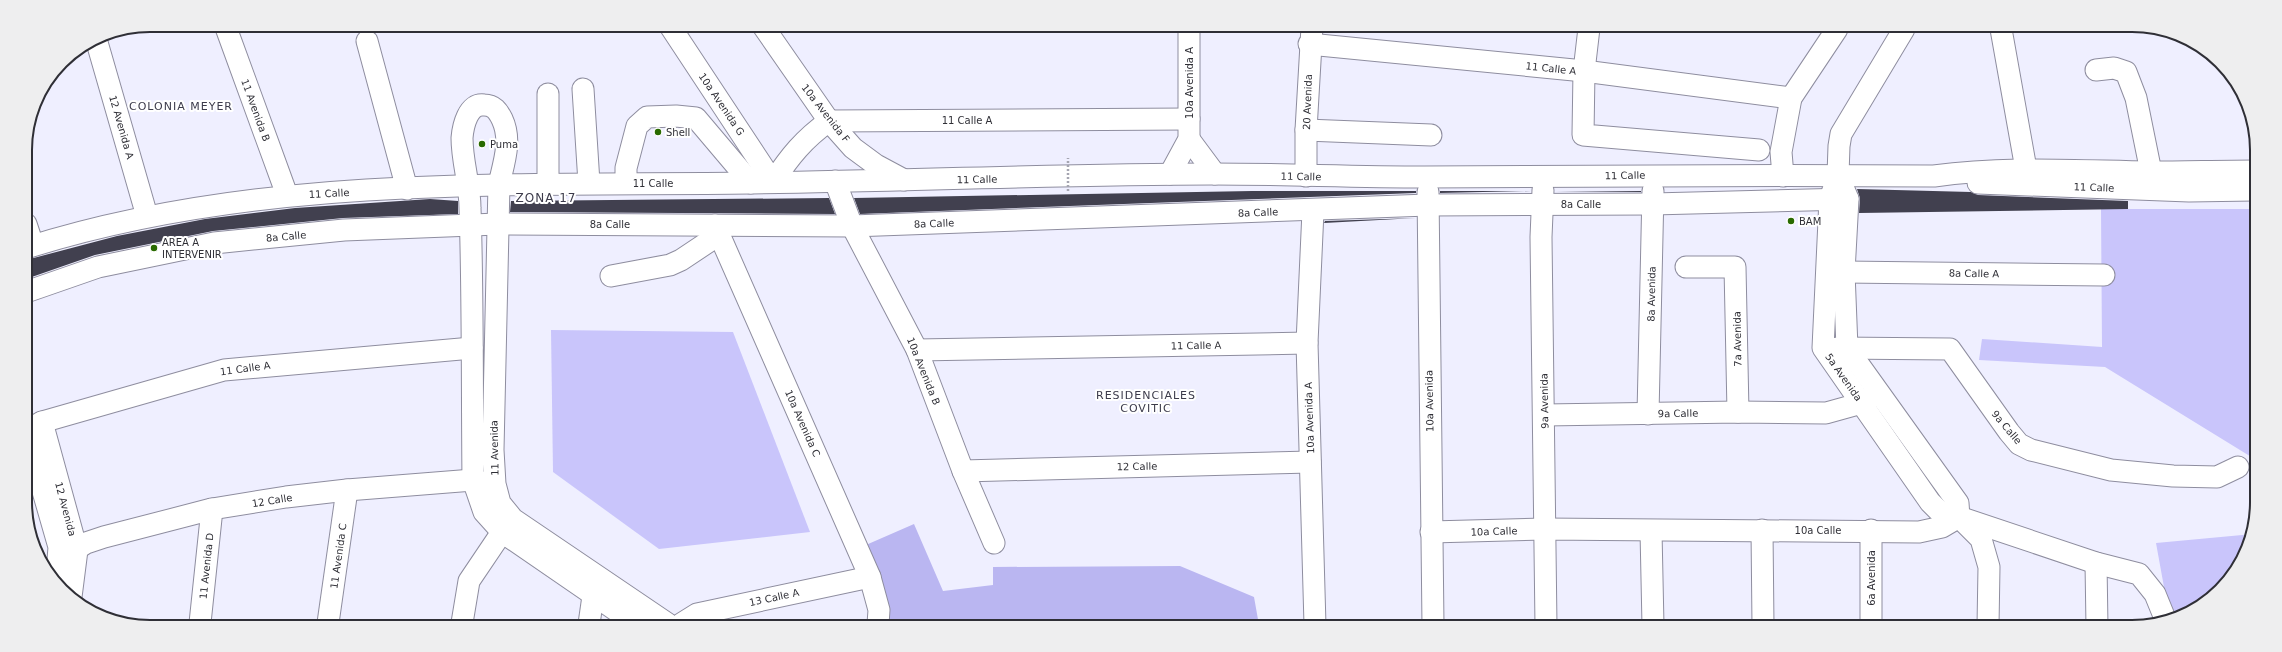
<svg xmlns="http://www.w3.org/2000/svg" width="2282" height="652" font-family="'DejaVu Sans',sans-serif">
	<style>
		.green { fill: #c9c5fb }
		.forest { fill: #bab6f1 }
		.building { fill: #41404f }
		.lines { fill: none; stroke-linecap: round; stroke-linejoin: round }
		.minor-casing { stroke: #8e8d9f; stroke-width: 23 }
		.minor { stroke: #fff; stroke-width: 21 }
		.path-bridge { stroke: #a5a5b1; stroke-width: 2.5; stroke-dasharray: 2 2; stroke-linecap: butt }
		.poi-dot { fill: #296a00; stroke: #fff; stroke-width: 1.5 }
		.labels { text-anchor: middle; stroke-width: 4; stroke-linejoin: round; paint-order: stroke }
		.street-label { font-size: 10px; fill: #2f2f36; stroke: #fff }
		.poi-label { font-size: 10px; fill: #2f2f36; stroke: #fff; text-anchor: start }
		.neighbourhood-label { font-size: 11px; letter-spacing: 1px; fill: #3c3b4b; stroke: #fff }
		.quarter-label { font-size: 12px; letter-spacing: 1px; fill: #3c3b4b; stroke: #fff }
		.rim { fill: none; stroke: #2f2f36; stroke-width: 2 }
	</style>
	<rect width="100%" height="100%" fill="#efefff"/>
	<g class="green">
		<polygon points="2101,209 2254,209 2253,458 2105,367 1979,360 1982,339 2102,347"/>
		<polygon points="551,330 733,332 810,532 659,549 553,472"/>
		<path d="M2253 534C2247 546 2243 560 2236 571 2223 593 2195 614 2170 620L2156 543Z"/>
	</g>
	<polygon class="forest" points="914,524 943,591 993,585 993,567 1180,566 1254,597 1259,625 876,624 859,548"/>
	<g class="building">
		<polygon points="1857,189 1971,192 1978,195 2128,201 2128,209 1859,213 1860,198"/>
		<polygon points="1252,191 1416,191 1416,193 860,214 854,198"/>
		<polygon points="1440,191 1531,191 1440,193"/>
		<polygon points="1555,191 1641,191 1641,192"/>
		<polygon points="829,198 835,214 510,212 511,201"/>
		<polygon points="430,199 458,201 458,214 343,218 213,231 95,255 26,279 26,260 117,236 205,219 295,208"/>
		<polygon points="1416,218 1324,223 1325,221"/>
	</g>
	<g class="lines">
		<g class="minor-casing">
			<g id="minor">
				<polyline points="225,25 287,195"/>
				<path d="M670 26 773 182C790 156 804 139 829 121L1189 119"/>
				<polyline points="763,26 829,121 853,148 876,165 904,180"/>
				<polyline points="1589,28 1584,71 1583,135 1759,150"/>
				<polyline points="1904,29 1841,134 1839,146 1838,175 1830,199 1823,348 1930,502 1942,514 1959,517 2096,563 2139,574 2155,594 2166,621"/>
				<polyline points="2001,29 2026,169"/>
				<polyline points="96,39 147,216"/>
				<polyline points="367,41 407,189"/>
				<polyline points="1309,44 1584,71 1791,98"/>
				<polyline points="2096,70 2114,68 2126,72 2136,98 2151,172"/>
				<polyline points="583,89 589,183"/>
				<polyline points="1306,130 1431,135"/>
				<polyline points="1189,139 1215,174"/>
				<polyline points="1170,174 1189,139 1189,27"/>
				<polyline points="1306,176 1306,130 1312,27"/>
				<polyline points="1783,176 1781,152 1791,98 1837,29"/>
				<polyline points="835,181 852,226 917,350 963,471 994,543"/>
				<polyline points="626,183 626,168 637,126 647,117 676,116 696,118 751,183"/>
				<polyline points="1978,183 2189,191 2254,190"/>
				<polyline points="548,184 548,94"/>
				<polyline points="1843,187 1848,199 1844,272 1847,348 1958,503 1959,517 1981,539 1989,567 1988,626"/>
				<polyline points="1543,190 1541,237 1546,626"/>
				<polyline points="1428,192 1433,625"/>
				<polyline points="1313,211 1307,343 1315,625"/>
				<polyline points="26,224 33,245"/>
				<polyline points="715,225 870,577 879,610 878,624"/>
				<path d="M26 248C259 174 509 186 751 183 905 181 1059 174 1213 174 1283 174 1354 177 1424 177 1594 176 1764 175 1934 176 2006 166 2078 171 2151 172 2185 172 2220 171 2254 171"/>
				<polyline points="1686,267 1735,267 1738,412"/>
				<polyline points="1844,272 2104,275"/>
				<polyline points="611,276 670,265 681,260 720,234"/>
				<polyline points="26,292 98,267 214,243 344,230 498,224 852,226 1428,205 1653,204 1848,199"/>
				<polyline points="1837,348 1950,349 2009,432 2019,444 2031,450 2111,470 2173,476 2217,477 2238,467"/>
				<polyline points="917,350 1307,343"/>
				<polyline points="1648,414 1653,191"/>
				<polyline points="1545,415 1738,412 1826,413 1862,403 1873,396"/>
				<polyline points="42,422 77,550 71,597"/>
				<polyline points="27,430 42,422 224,370 472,348"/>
				<polyline points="27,436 59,547 56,585"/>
				<polyline points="963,471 1310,462"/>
				<polyline points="1762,530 1763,626"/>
				<polyline points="1651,531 1653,626"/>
				<polyline points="1431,532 1544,529 1919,532 1942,527 1959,517"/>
				<polyline points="58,561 86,543 104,537 212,509 286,497 347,490 473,480 486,483"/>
				<polyline points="2096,563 2097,627"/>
				<polyline points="200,623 212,509"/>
				<polyline points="328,623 347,490"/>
				<polyline points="462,623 469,581 502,532"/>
				<polyline points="589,624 593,596"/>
				<path d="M636 624 502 532 484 512 473 480C472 389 473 298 470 208 470 184 462 162 462 138 463 126 468 103 484 105 494 105 498 111 502 119 512 140 504 162 499 184L493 450 495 484 500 503 513 519 668 624"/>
				<polyline points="681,624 697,614 870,577"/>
				<polyline points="1871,626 1871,530"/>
			</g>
		</g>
		<use href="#minor" class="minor"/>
		<polyline class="path-bridge" points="1068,191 1068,158"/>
	</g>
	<g class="poi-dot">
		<circle cx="658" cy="132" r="4"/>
		<circle cx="482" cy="144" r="4"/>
		<circle cx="1791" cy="221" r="4"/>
		<circle cx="154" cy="248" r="4"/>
	</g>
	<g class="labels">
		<g class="street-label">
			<text transform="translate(1551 68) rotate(6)" y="4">11 Calle A</text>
			<text transform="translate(1189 83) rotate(-90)" y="4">10a Avenida A</text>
			<text transform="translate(1307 102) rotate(-88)" y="4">20 Avenida</text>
			<text transform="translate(722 104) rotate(56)" y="4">10a Avenida G</text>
			<text transform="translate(256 110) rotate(70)" y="4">11 Avenida B</text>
			<text transform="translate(826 113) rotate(52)" y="4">10a Avenida F</text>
			<text x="967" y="124">11 Calle A</text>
			<text transform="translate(122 127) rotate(74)" y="4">12 Avenida A</text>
			<text transform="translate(1625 175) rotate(-1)" y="4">11 Calle</text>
			<text transform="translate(1301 176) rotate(1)" y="4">11 Calle</text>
			<text transform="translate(977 179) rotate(-1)" y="4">11 Calle</text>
			<text x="653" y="187">11 Calle</text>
			<text transform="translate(2094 187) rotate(2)" y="4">11 Calle</text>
			<text transform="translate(329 193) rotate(-3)" y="4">11 Calle</text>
			<text x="1581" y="208">8a Calle</text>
			<text transform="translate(1258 212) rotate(-2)" y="4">8a Calle</text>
			<text transform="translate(934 223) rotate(-2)" y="4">8a Calle</text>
			<text x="610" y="228">8a Calle</text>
			<text transform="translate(286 236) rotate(-5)" y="4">8a Calle</text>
			<text transform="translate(1974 273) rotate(1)" y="4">8a Calle A</text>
			<text transform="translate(1651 294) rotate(-89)" y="4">8a Avenida</text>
			<text transform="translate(1737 339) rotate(-91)" y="4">7a Avenida</text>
			<text transform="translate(1196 345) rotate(-1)" y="4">11 Calle A</text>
			<text transform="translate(245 368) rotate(-8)" y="4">11 Calle A</text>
			<text transform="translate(924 371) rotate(68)" y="4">10a Avenida B</text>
			<text transform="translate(1844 377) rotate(55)" y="4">5a Avenida</text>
			<text transform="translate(1429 401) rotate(-91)" y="4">10a Avenida</text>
			<text transform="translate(1544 401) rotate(-91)" y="4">9a Avenida</text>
			<text transform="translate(1678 413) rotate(-1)" y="4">9a Calle</text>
			<text transform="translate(1309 418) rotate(-92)" y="4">10a Avenida A</text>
			<text transform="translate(803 423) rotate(66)" y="4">10a Avenida C</text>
			<text transform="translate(2007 427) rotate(50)" y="4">9a Calle</text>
			<text transform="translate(494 448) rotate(-91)" y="4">11 Avenida</text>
			<text transform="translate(1137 466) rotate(-1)" y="4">12 Calle</text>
			<text transform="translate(272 500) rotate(-9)" y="4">12 Calle</text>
			<text transform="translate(66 509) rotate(75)" y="4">12 Avenida</text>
			<text x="1818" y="534">10a Calle</text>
			<text transform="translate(1494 531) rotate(-2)" y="4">10a Calle</text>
			<text transform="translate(338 556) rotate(-82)" y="4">11 Avenida C</text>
			<text transform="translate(206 566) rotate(-84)" y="4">11 Avenida D</text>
			<text transform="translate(1871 578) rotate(-90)" y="4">6a Avenida</text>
			<text transform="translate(774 597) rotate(-12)" y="4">13 Calle A</text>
		</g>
		<g class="poi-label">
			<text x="666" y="136">Shell</text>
			<text x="490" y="148">Puma</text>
			<text x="1799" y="225">BAM</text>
			<text x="162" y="246">AREA A<tspan x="162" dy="12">INTERVENIR</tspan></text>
		</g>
		<g class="neighbourhood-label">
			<text x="181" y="110">COLONIA MEYER</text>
			<text x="1146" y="399">RESIDENCIALES<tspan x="1146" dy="13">COVITIC</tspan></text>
		</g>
		<g class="quarter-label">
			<text x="546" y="202">ZONA 17</text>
		</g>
	</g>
	<path d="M0 0H2282V652H0ZM150 32H2132A118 118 0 0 1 2250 150V502A118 118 0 0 1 2132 620H150A118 118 0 0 1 32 502V150A118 118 0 0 1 150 32Z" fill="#eeeeef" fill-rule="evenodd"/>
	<path class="rim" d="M150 32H2132A118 118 0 0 1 2250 150V502A118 118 0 0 1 2132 620H150A118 118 0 0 1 32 502V150A118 118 0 0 1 150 32Z"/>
</svg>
